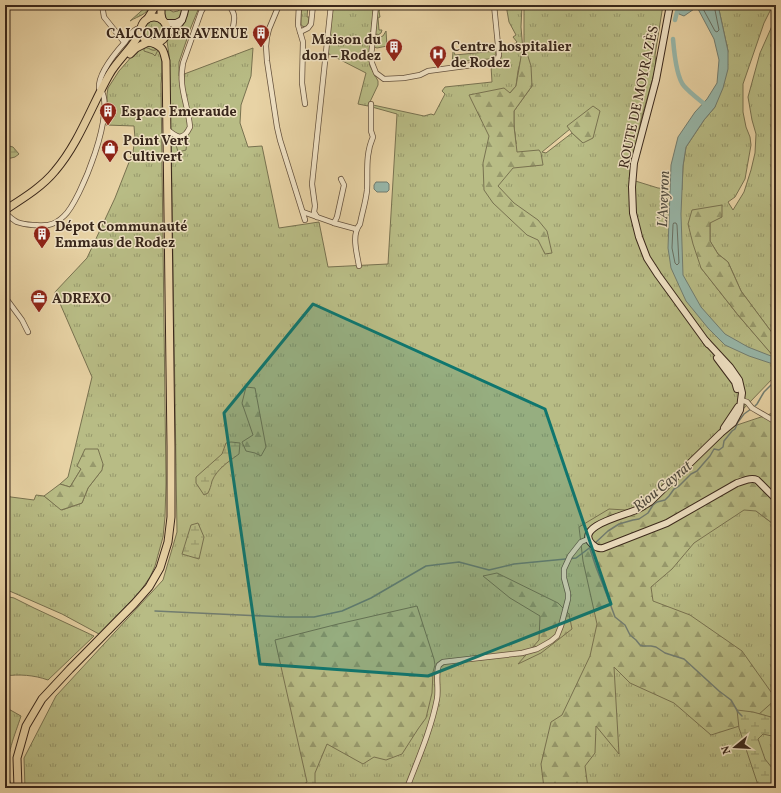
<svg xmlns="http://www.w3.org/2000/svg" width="781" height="793" font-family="Vollkorn,serif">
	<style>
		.grass { fill: url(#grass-tufts); stroke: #787250; fill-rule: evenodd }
		.forest { fill: url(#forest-firs); stroke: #787250 }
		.wetland { fill: url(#wetland-marsh); stroke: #787250 }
		.green { fill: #b8bc85; stroke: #787250 }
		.water { fill: #97b7aa; stroke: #717d71 }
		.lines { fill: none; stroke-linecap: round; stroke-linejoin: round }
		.shore { stroke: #686f62; stroke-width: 1 }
		.stream { stroke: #717d71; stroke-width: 1.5 }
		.canal { stroke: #97b7aa; stroke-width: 4.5 }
		.street-casing { stroke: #65523e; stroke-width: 6 }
		.secondary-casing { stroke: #39271b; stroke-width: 8 }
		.primary-casing { stroke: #39271b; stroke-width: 9 }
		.street { stroke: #f0e2c4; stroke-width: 4.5 }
		.secondary { stroke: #f0e2c4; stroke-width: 6 }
		.primary { stroke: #e8d3a5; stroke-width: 7 }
		.marked { fill: #0f766e; fill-opacity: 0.2; stroke: #0f766e; stroke-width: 3; stroke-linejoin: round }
		.labels { text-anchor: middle; stroke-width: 3; stroke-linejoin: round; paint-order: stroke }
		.poi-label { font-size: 14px; font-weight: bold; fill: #39271b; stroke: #f0e2c4; text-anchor: start }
		.street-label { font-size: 14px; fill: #39271b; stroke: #f0e2c4 }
		.water-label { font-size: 15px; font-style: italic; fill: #504b3f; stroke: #f0e2c4 }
	</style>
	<defs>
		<pattern id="grass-tufts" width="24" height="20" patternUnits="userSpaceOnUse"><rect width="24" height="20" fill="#b8bc85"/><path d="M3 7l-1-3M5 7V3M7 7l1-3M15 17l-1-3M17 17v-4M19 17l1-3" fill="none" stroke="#97996c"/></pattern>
		<pattern id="forest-firs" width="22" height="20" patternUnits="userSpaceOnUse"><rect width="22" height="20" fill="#b8bc85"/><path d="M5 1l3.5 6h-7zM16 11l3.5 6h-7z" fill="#97996c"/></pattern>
		<pattern id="wetland-marsh" width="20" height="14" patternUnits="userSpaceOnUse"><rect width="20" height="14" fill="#b8bc85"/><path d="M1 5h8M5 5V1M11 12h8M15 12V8" fill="none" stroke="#97996c"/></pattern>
	</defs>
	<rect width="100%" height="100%" fill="#e8d3a5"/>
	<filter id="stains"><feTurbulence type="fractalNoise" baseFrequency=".005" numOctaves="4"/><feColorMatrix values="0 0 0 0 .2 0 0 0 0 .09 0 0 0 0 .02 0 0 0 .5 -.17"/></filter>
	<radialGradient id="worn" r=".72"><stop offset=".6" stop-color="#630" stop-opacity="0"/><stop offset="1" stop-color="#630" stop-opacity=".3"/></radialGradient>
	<g class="grass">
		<path d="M148 5H151C145 16 140 15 130 21Z"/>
		<path d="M190 5H201L198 10 191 27 179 62V76L253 48 251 76 241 105 240 123 248 147 262 146 279 228 319 222 328 267 388 264 397 114 372 107 373 105 424 116 431 114 434 115 445 94 442 91 445 87 492 82 491 66C499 64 502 59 501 51L509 46 511 47 517 42 513 37 516 35 509 22 506 5H522L521 27 523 51 518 71 516 86 510 93 516 144 514 126V111L532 86 526 50H524V5H663L655 55 656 67 641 120 629 179 658 188 682 190 683 166 686 147 704 120 715 107 728 51 718 5H773L764 23 743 84V112L746 127 750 137 751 145 745 179 735 197 728 202 733 210 744 192 751 170 755 153 756 134 752 120 748 97 760 53 776 17V337L773 334 741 291 728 262 718 254 710 241V223L693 210 701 268 738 315 776 359V375L722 431 756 511 776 526V788H25L24 758 56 696 163 580 177 532 171 130 170 127 169 55 167 41 170 35 175 30 181 28 183 25ZM570 129 583 143 572 133 546 153 542 152Z"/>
		<polygon points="301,5 308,5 307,17 309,17 308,25 305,27 302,26 301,24"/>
		<polygon points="332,5 374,5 369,54 370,66 378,81 378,85 368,106 358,104 366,73 327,53"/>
		<path d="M166 6 170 10 173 12 178 11 183 7 181 16 177 20C164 22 165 18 163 7Z"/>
		<polygon points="379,6 380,10 379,11 380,17 378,18 379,30 382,30 381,33 378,35 375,34 378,7"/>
		<circle cx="154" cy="30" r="11"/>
		<polygon points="386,31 387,46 377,48 374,47 374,39 383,36"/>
		<path d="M145 45C155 45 157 47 162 54V72L161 84 166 483 165 517 163 537 155 566 150 577 139 593 99 634 62 614 5 589V495L11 497 34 500 36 495 44 496 62 510 82 503 88 488 102 470 81 469 70 487 60 484 68 477 92 377 55 292 87 258 115 198 133 152 135 138 134 126 106 125 107 111V94L108 88 119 71 133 55Z"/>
		<path d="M454 51 455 55 496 51C496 56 494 60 489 61V59L454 62 455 66H453L452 64 453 52Z"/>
		<path d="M5 596 14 598 34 608 94 636 48 680C34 675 19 674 5 676Z"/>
		<path d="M5 707 21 716C15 735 5 756 9 776 9 780 11 784 13 788H5Z"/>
	</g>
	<g class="forest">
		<path d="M144 48C148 47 149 49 152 50 155 51 156 49 158 50L155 56 153 54 144 51Z"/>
		<polygon points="526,50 531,66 532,86 514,111 514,126 517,152 539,150 541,153 543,165 513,168 498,186 514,203 538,220 547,231 552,253 545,254 538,240 527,235 493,203 484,190 483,163 489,136 469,95 504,88 510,93 516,86 522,51"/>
		<polygon points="593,106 600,111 593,138 583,143 572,133 567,126"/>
		<polygon points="722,205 722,217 710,223 710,241 718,254 728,262 741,291 773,334 776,337 776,358 774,357 738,315 701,268 693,244 688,224 692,210"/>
		<polygon points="246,387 255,388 266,447 261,456 255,453 246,451 242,442 253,435 242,403"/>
		<polygon points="776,412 776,526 756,511 744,510 694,543 672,569 651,587 653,601 690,615 742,651 776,699 749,723 711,735 674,703 630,683 614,667 619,754 596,726 595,753 585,766 588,788 544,788 541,764 551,722 562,715 590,656 597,624 583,561 579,527 609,509 642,511 722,437 722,430"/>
		<polygon points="85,449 98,449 103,464 102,470 88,488 82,503 61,510 44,496 60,484 70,487 81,469 77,466"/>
		<polygon points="497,573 558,603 569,614 572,629 541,653 518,664 539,640 540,616 510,598 483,576"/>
		<polygon points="417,606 434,659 435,665 433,672 432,693 426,718 418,729 402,754 386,760 374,757 363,764 327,744 315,773 315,783 312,788 298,788 307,782 275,640 338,624"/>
	</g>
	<g class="wetland">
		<polygon points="5,145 13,147 19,154 15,157 7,159 9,164 5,165"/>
		<path d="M231 442 240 443 239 454C228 462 217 469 212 481 211 486 210 489 208 493L204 495 196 483V477L222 454 226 443Z"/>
		<polygon points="198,523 204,537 199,559 182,554 191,525"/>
		<polygon points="737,710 753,712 771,717 776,717 776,737 763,734 758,739 765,759 776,773 776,788 759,788 739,728"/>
	</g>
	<polygon class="green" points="187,140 186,150 178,152 175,141"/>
	<g class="water">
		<polygon points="678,5 718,5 728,51 728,69 723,88 715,107 704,120 686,147 683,166 681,214 683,275 701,307 725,334 748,347 776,358 776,365 749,356 725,345 708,328 686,301 671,268 668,248 671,165 678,137 695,112 707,99 717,83 719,60 714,39 697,7 684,16 679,14 676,9"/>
		<polygon points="376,182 387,182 389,184 389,190 387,192 377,192 374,189 374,185"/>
	</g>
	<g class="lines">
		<g class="shore">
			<polyline points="701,5 715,31 717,32 719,30 714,5"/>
			<polygon points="674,223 676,223 677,225 679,263 677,265 675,263 672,248 673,225"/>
		</g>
		<g class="stream">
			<polyline points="755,406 757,404 764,392 776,380"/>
			<polyline points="594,544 608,531 619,524 633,520 639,519 648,513 653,505 657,502 665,500 669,496 674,489 679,486 691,474 697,471 703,464 710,456 714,449 719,450 723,447 724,441 732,431 735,429 738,422 744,414 751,409"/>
			<polyline points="590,549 596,567 608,598 615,617 625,625 630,635 636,640 640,645 643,646 651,646 656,647 665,653 684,659 719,691 731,700 738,712 742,716"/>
			<polyline points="155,611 285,617 314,617 342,611 371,598 426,566 459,562 489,570 514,564 576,558 592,546"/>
		</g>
		<g class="canal">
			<polyline points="675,20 677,12"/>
			<path d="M673 39C674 51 676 77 684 86 691 94 700 100 708 107"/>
		</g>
		<g class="street-casing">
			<g id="street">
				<polyline points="102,5 104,17 124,42"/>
				<path d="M229 5C235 14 235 17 233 27"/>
				<polyline points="279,5 269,29 267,37 266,46 267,61 277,127 280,140 305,220"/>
				<polyline points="299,5 298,25 303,42 302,83 305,104"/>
				<polyline points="376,5 371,57 372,63 376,73 384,79 404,78 420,75 428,71 495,62 498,58 499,55 494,5"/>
				<polyline points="300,32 308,28 311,24 313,5"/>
				<path d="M167 129C176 137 183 142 190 127 188 104 178 87 183 63L201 12 205 5"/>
				<polyline points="303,212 334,223 356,229"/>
				<path d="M5 213C9 216 13 220 17 222 25 225 40 226 48 225 54 224 60 220 64 216 80 202 119 105 99 88 98 74 116 52 125 42 129 36 134 28 141 28"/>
				<polyline points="317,217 314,212 315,206 312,184 331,5"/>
				<polyline points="334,223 337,217 344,185 341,179"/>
				<path d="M359 266C357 253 351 235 360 224 362 213 366 201 367 190 368 172 365 155 373 137L371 131V104"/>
				<polyline points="8,301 22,320 28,332"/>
				<polyline points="741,400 747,402 752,408 776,422"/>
				<path d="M407 788C418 759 431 730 437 699 439 688 435 674 439 665L443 662 522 653 537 649 551 641 557 636 561 626 568 599V593L564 578V569L570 556 581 542 588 539"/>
			</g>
		</g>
		<g class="secondary-casing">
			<g id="secondary">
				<polyline points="670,5 656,80 634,163 632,187 633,213 639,237 647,258 658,275 708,344"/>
				<polyline points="165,23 176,23 182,20"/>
				<path d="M167 34C181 23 183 23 186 5"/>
				<path d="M706 341 730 367 739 380 742 393 741 400 740 410 733 423 721 433 650 502C645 505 641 508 636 510 626 515 574 526 592 544 595 547 599 549 603 548L667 523 737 483C744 481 751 477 757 480L776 499"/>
				<polyline points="717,358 735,382 737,389"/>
				<polyline points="724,428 738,407"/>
			</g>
		</g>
		<g class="primary-casing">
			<g id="primary">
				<polyline points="161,5 161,14 162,19"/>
				<circle cx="154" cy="30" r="13"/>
				<polyline points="148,18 156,5"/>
				<polyline points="130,54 136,48 148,42"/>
				<path d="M5 210C22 199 42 187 55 171 79 143 91 107 109 75 118 59 133 48 141 31"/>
				<path d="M18 788 17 758 26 726 42 699 70 669 134 604 149 587 160 568 168 542 171 517V446L166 61C163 50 164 48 153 43"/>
			</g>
		</g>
		<use href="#street" class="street"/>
		<use href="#secondary" class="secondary"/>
		<use href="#primary" class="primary"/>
	</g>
	<path class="marked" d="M313 304 545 409 611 604 428 676 260 664 224 413Z"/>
	<defs>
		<g id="building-pin" transform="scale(0.9)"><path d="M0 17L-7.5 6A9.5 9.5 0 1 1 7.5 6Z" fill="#8f2418" stroke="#f0e2c4"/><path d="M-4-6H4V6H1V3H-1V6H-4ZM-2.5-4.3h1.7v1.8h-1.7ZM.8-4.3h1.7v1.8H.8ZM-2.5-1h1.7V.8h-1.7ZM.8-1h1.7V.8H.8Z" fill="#fff"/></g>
		<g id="hospital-pin" transform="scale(0.9)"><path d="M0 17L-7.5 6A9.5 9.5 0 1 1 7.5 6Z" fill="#8f2418" stroke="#f0e2c4"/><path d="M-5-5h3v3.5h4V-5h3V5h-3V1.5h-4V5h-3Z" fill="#fff"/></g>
		<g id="shop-pin" transform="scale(0.9)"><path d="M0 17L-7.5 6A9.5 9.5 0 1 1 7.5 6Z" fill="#8f2418" stroke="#f0e2c4"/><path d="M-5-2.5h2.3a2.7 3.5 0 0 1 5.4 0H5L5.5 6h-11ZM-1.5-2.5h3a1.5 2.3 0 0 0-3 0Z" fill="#fff"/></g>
		<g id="office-pin" transform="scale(0.9)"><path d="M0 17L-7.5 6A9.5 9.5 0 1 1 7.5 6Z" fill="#8f2418" stroke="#f0e2c4"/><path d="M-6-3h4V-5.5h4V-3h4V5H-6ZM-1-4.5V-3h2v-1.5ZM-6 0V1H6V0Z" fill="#fff"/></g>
	</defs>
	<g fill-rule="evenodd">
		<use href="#building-pin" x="261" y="33"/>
		<use href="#building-pin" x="394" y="47"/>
		<use href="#hospital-pin" x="438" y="54"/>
		<use href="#building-pin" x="108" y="111"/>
		<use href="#shop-pin" x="110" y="148"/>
		<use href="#building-pin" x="42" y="234"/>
		<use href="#office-pin" x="39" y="298"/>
	</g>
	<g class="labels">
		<g class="poi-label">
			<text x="248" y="38" text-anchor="end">CALCOMIER AVENUE</text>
			<text x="381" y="44" text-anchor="end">Maison du<tspan x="381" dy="16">don – Rodez</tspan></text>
			<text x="451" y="51">Centre hospitalier<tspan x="451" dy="16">de Rodez</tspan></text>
			<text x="121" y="116">Espace Emeraude</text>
			<text x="123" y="145">Point Vert<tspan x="123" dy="16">Cultivert</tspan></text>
			<text x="55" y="231">Dépot Communauté<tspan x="55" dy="16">Emmaus de Rodez</tspan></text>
			<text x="52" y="303">ADREXO</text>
		</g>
		<g class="street-label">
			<text transform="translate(638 97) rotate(-78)" y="5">ROUTE DE MOYRAZÈS</text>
		</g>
		<g class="water-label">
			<text transform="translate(663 199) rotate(-88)" y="5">L'Aveyron</text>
			<text transform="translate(662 486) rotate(-39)" y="5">Riou Cayrat</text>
		</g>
	</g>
	<rect width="781" height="793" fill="none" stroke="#e8d3a5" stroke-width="20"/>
	<rect x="6" y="6" width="769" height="781" fill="none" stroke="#39271b" stroke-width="2"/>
	<rect x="10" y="10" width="761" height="773" fill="none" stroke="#39271b"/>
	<g transform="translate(735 747) rotate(252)" stroke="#f0e2c4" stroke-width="3" paint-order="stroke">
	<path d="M0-3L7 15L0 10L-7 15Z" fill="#39271b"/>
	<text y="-6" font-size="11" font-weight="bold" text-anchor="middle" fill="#39271b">N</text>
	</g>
	<rect width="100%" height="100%" filter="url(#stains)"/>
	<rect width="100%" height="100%" fill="url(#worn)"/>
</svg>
